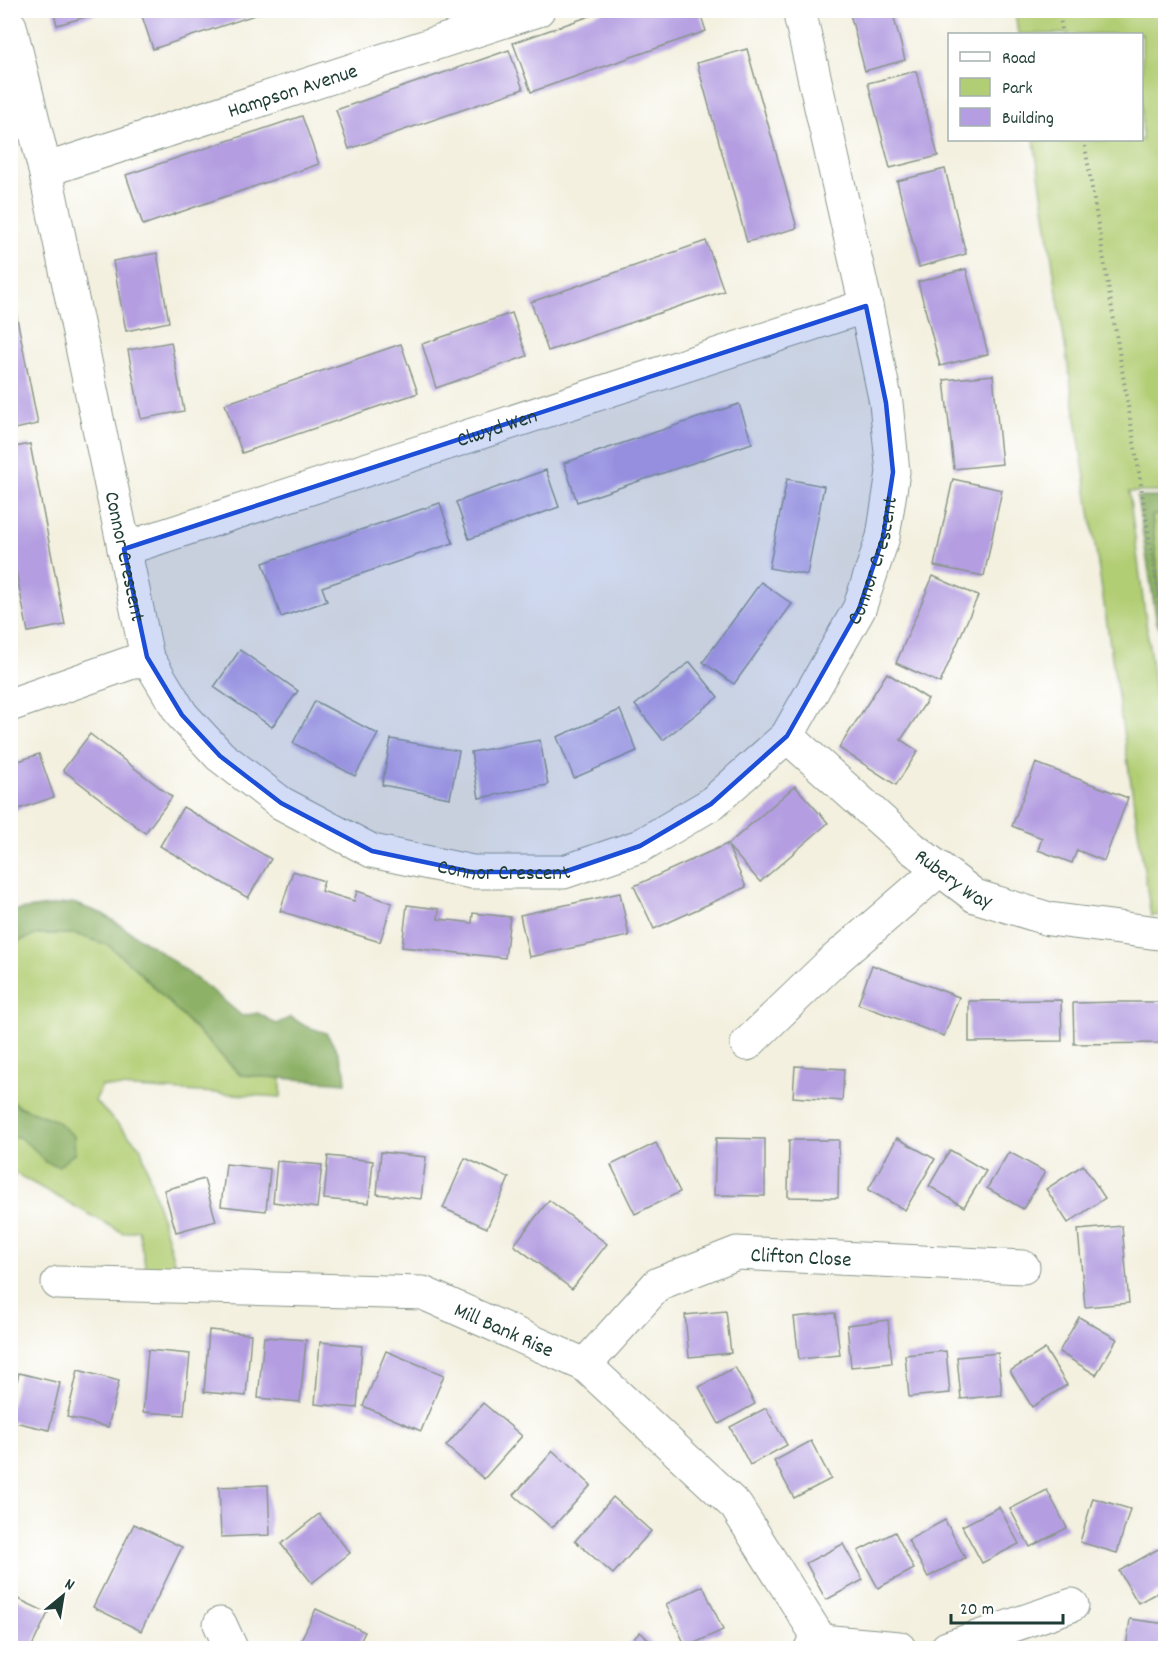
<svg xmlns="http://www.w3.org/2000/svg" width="1176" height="1659" font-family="Dekko,sans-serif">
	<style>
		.green { fill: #b2ce74; stroke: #688654; stroke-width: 1.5 }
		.forest { fill: #8db166; stroke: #56774d; stroke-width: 1.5 }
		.building { fill: #b49ee1 }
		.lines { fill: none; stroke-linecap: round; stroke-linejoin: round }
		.minor-casing { stroke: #89968a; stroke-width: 35 }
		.path { stroke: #89968a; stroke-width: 4; stroke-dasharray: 1.5 4.5; stroke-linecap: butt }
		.minor { stroke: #fff; stroke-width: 33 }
		.marked { fill: #1d4ed8; fill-opacity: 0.2; stroke: #1d4ed8; stroke-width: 4.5; stroke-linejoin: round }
		.labels { text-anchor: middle; stroke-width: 6; stroke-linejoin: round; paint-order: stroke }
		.street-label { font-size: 21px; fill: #1f3d34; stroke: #fff }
	</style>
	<rect width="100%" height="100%" fill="#fff"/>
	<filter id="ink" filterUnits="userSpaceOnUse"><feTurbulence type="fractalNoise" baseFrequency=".0167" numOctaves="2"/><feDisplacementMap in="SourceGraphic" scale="12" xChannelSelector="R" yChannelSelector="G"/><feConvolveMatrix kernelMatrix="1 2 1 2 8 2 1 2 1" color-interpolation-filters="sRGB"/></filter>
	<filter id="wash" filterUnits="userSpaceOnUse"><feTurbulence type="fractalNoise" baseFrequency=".008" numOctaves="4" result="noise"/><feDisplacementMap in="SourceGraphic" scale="24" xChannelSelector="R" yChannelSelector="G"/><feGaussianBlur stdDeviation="1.35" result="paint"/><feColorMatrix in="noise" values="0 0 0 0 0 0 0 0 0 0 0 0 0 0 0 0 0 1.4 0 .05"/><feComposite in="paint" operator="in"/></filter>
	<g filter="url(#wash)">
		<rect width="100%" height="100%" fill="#f3f0df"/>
		<g class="green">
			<polygon points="1015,11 1165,11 1165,492 1129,492 1165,767 1166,912 1162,915 1151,916 1034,140 1142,140 1142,34 1018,34"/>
			<polygon points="1165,514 1165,649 1152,515"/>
			<polygon points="38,934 75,934 108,945 133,966 240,1075 281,1078 281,1097 102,1086 95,1101 141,1148 176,1268 147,1274 138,1230 123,1233 11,1171 10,944"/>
		</g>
		<g class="forest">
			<polygon points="1137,497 1165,497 1165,514 1152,516 1164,634 1157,623"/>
			<polygon points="73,903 103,914 158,950 215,993 242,1016 258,1013 276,1024 291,1017 305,1026 326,1033 337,1050 345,1071 346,1083 241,1075 133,966 108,945 75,934 38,934 11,944 11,911"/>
			<polygon points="11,1099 18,1106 55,1120 74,1136 75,1153 59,1166 45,1162 35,1150 19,1137 11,1137"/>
		</g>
		<g id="blocks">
			<g class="building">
				<polygon points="53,10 99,10 100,13 57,25"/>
				<polygon points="140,10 267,10 267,11 153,49"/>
				<polygon points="607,10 699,10 706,31 531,92 513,43"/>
				<polygon points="849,10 892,10 905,60 865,71"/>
				<polygon points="747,49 797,228 747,242 697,63"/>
				<polygon points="509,50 523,89 349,149 336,110"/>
				<polygon points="916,71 938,156 890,168 868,83"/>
				<polygon points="302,116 319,164 143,225 126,175"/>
				<polygon points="945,169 966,254 919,267 897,181"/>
				<polygon points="706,241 724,291 548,351 531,302"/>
				<polygon points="157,253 169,322 126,331 113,261"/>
				<polygon points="966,269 988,354 940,366 918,282"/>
				<polygon points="10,283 38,424 10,430"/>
				<polygon points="512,313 527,356 436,388 422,344"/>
				<polygon points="171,342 184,411 141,419 128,350"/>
				<polygon points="401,344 418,393 242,453 225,404"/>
				<polygon points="993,375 1002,464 954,469 944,380"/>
				<polygon points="739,404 752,443 577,502 564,463"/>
				<polygon points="30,444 65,625 28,632 10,541 10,448"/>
				<polygon points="546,470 559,507 469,539 456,502"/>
				<polygon points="787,479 824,486 807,575 769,568"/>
				<polygon points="953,479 1002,490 984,576 934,566"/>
				<polygon points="440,503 453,543 322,587 327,601 281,617 263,563"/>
				<polygon points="933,576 978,596 940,683 896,663"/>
				<polygon points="761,582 792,604 734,684 703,662"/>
				<polygon points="240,650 298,691 272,727 214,687"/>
				<polygon points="690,662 718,697 663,740 635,705"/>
				<polygon points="887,673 928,699 901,740 918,751 896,785 839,748"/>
				<polygon points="315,701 378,734 355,776 293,743"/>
				<polygon points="620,710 637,751 574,778 557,737"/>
				<polygon points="90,734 172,797 145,833 63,770"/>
				<polygon points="391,739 459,751 450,798 382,785"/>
				<polygon points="540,740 548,785 479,798 471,752"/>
				<polygon points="39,754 54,797 10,812 10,764"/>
				<polygon points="1036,763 1128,798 1104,861 1077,850 1072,863 1038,850 1042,838 1012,826"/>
				<polygon points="795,786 828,823 760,882 728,846 746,887 654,929 634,886 727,844 727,845"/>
				<polygon points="183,807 271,859 248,898 160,846"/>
				<polygon points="293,871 324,881 321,891 354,901 357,891 392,903 380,942 280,911"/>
				<polygon points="620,893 629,936 529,957 520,915"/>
				<polygon points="407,905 439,909 438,919 457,921 472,923 473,913 510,917 505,958 402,947"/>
				<polygon points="872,965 959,997 944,1036 858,1004"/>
				<polygon points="1061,1000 1062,1041 969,1042 969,1001"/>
				<polygon points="1120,1002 1166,1002 1166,1043 1074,1044 1073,1003"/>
				<polygon points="795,1066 844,1069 842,1101 793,1097"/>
				<polygon points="716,1138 765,1139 765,1196 714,1195"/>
				<polygon points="897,1138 935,1159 905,1210 868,1190"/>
				<polygon points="789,1140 839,1140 838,1198 788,1197"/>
				<polygon points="656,1143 680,1192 635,1214 611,1165"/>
				<polygon points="950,1150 986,1171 964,1207 929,1186"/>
				<polygon points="381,1152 426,1157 421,1199 377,1194"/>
				<polygon points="1009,1152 1045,1172 1023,1209 987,1188"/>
				<polygon points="328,1156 373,1161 369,1203 324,1199"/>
				<polygon points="465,1158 509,1178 487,1228 443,1208"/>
				<polygon points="277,1161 322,1165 317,1208 273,1202"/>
				<polygon points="226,1164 270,1169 266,1211 221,1206"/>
				<polygon points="1083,1165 1105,1198 1068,1223 1046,1189"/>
				<polygon points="204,1179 216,1221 176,1232 164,1190"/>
				<polygon points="549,1200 607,1244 572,1289 514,1245"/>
				<polygon points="1122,1226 1129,1303 1085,1307 1078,1230"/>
				<polygon points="726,1311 731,1353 689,1357 685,1315"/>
				<polygon points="835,1313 840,1355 799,1359 794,1317"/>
				<polygon points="1079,1317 1117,1339 1096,1375 1059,1352"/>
				<polygon points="888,1320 892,1363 851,1367 847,1325"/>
				<polygon points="209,1330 251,1334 246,1396 204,1392"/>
				<polygon points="264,1337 306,1340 300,1402 258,1398"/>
				<polygon points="320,1342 362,1346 357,1408 315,1404"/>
				<polygon points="1045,1349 1067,1385 1032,1407 1010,1371"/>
				<polygon points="148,1350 190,1354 184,1415 143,1412"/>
				<polygon points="386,1351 444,1375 421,1431 363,1406"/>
				<polygon points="946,1351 950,1393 909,1397 905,1355"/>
				<polygon points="998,1353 1002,1395 961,1399 957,1357"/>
				<polygon points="735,1367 755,1404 719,1424 699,1387"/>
				<polygon points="78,1370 119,1381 108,1427 67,1417"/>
				<polygon points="19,1373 60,1383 49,1430 10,1421 10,1409"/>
				<polygon points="483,1403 522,1436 484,1479 446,1446"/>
				<polygon points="766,1408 787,1445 750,1465 730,1427"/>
				<polygon points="811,1441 831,1479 794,1498 774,1461"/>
				<polygon points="553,1451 591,1485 552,1528 514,1495"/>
				<polygon points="268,1485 270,1535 221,1537 219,1487"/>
				<polygon points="1047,1490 1067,1528 1030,1547 1010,1509"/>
				<polygon points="613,1497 651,1531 613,1574 575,1541"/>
				<polygon points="1093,1498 1130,1509 1117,1553 1080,1542"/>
				<polygon points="999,1507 1019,1544 982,1563 962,1526"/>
				<polygon points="319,1514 350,1553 312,1583 281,1544"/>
				<polygon points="945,1520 965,1558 928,1577 908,1540"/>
				<polygon points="134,1524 182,1547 141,1631 93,1607"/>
				<polygon points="895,1532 914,1569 878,1588 858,1551"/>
				<polygon points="843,1544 863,1580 826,1600 806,1563"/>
				<polygon points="1158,1549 1166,1562 1166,1588 1138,1603 1119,1571"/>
				<polygon points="703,1586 723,1630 686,1647 666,1604"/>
				<polygon points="10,1595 48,1613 31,1648 10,1648"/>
				<polygon points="316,1609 365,1632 357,1648 297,1648"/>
				<polygon points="1130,1619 1166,1624 1166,1648 1126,1648"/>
				<polygon points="640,1632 658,1648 625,1648"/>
			</g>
		</g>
	</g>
	<g filter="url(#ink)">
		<use href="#blocks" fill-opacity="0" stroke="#89968a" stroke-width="1.5"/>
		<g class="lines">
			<g class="minor-casing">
				<g id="minor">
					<path id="s1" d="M10 26 45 170 147 657 182 715 220 756 281 803 372 851 472 872H564L640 846 711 804 787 736 859 609 883 537 893 472 886 403 866 306 799 10"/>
					<path id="s2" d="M45 170 538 10"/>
					<path id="s3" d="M124 549 866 306"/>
					<polyline points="10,705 147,657"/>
					<path id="s4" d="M787 736 912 848 975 896 1049 919 1166 934"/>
					<polyline points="747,1044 830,964 940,869"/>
					<path id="s5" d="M58 1283 423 1293 585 1365 736 1506 821 1641"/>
					<path id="s6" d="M585 1365 658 1284 737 1253 1023 1267"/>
					<polyline points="220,1624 231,1648"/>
					<polyline points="811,1648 821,1641 899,1648"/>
					<polyline points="947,1648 1072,1605"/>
				</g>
			</g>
			<g class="path">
				<polyline points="1058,10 1063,34"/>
				<polyline points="1084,140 1138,466 1166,647"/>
			</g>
			<use href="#minor" class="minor"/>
		</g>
	</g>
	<path class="marked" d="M866 306 886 403 893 472 883 537 859 609 787 736 711 804 640 846 564 872H472L372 851 281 803 220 756 182 715 147 657 124 549Z"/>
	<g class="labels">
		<g class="street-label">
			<text dy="7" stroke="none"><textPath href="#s2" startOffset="260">Hampson Avenue</textPath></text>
			<text dy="7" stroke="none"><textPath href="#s3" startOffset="392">Clwyd Wen</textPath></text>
			<text dy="7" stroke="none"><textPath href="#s1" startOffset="543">Connor Crescent</textPath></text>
			<text dy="7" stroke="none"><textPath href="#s1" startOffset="1605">Connor Crescent</textPath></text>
			<text dy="7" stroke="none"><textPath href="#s1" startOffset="1083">Connor Crescent</textPath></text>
			<text dy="7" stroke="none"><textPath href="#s4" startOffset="220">Rubery Way</textPath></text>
			<text dy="7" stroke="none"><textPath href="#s6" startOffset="258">Clifton Close</textPath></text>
			<text dy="7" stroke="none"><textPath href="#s5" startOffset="454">Mill Bank Rise</textPath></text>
		</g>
	</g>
	<rect width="1176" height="1659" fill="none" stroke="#fff" stroke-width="36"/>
	<rect x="948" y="33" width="195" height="108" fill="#ffffff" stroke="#a5b1ae" stroke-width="1.5"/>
	<rect x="960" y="52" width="30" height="9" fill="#ffffff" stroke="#a5b1ae" stroke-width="1.5"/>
	<text x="1002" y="63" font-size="18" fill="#1f3d34">Road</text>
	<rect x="960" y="78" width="30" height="18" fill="#b2ce74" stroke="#a5b1ae" stroke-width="1.5"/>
	<text x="1002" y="93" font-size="18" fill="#1f3d34">Park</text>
	<rect x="960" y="108" width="30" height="18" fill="#b49ee1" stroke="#a5b1ae" stroke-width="1.5"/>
	<text x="1002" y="123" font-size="18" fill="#1f3d34">Building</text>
	<g transform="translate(63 1596) rotate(30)" stroke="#ffffff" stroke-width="4.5" paint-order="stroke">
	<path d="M0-4.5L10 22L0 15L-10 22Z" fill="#1f3d34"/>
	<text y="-9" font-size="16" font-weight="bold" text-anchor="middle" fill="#1f3d34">N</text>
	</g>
	<path d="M951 1614v9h112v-9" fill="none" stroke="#1f3d34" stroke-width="3"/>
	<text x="960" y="1614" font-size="18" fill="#1f3d34" stroke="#ffffff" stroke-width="4.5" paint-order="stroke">20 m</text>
</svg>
